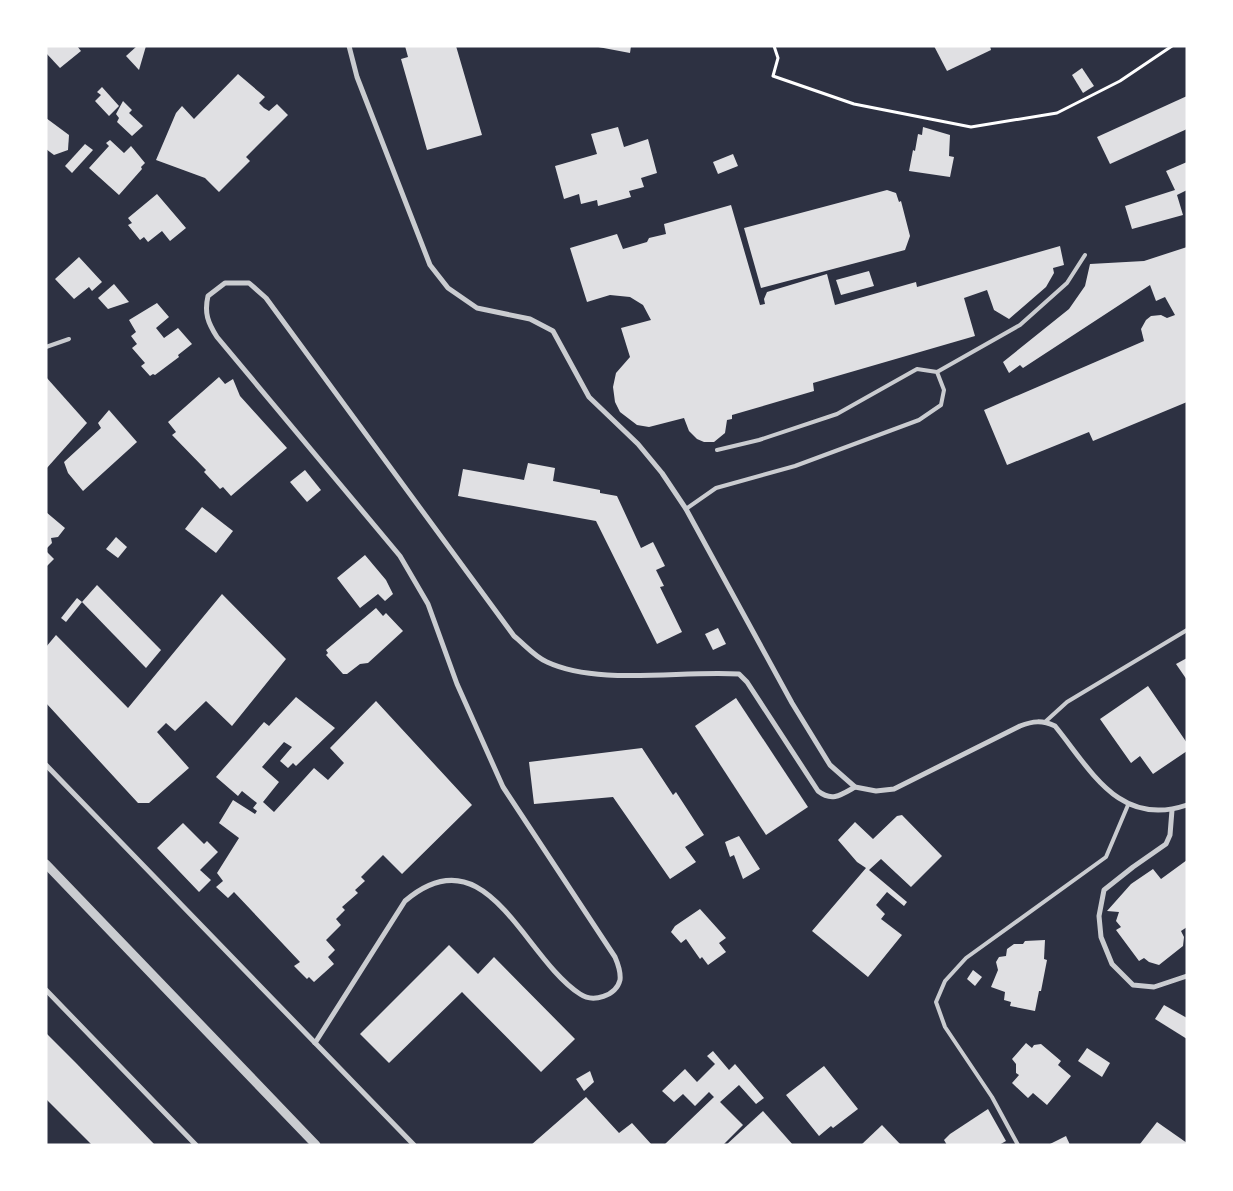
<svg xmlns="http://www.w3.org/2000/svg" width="1233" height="1191" font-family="Arial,sans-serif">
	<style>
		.building { fill: #e0e0e3 }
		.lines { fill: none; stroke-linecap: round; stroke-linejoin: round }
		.path { stroke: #fff; stroke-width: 3 }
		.service { stroke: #caccd0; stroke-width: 4 }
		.minor { stroke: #caccd0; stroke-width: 5 }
		.tertiary { stroke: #caccd0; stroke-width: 9 }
	</style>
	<rect width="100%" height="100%" fill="#2d3142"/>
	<g class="building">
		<polygon points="46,46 77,46 81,51 60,68 46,53"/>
		<polygon points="137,46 146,46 139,70 126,56"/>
		<polygon points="405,46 456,46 482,135 427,150 401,59 408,57"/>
		<polygon points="593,46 631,46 630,53"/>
		<polygon points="934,46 990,46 991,50 947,71"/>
		<polygon points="1082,68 1094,86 1083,93 1072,75"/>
		<polygon points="238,74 265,97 259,103 264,108 269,111 277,104 288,115 246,157 250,161 219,192 205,178 156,160 176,113 182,106 194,119"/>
		<polygon points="102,87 119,106 109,116 95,101 101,95 97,92"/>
		<polygon points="1187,96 1187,129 1110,164 1097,137"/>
		<polygon points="123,101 132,110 129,113 143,126 132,136 117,122 119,118 116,114"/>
		<polygon points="46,118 69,135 68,150 54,155 46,149"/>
		<polygon points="618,127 624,147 648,139 657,173 641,178 644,187 629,191 631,197 598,206 597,200 581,204 579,194 564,199 555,166 597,154 591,134"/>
		<polygon points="923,127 950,135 949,156 954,157 950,177 909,171 913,150 915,151 918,134 922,135"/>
		<polygon points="110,140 124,153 131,146 145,163 141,167 142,169 119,195 89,168 109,146 106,143"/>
		<polygon points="85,144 93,150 72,173 65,166"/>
		<polygon points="733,154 738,166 718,174 713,162"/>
		<polygon points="1187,162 1187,190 1177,195 1183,215 1132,229 1125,206 1175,190 1166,171"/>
		<polygon points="887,190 896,193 899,202 901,201 910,236 905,250 761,288 744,228"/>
		<polygon points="157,194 186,228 170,241 162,231 148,242 144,237 140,240 128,225 132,223 128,218"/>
		<polygon points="731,205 760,305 765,304 764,299 767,292 827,274 835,305 916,282 917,287 1060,246 1064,265 1053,268 1054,273 1046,287 1009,319 994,310 987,290 964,298 975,336 813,383 814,391 732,415 732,419 727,420 725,433 714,442 704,442 697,439 689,431 684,418 649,427 637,425 620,412 615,402 613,387 616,373 630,357 621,328 651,320 643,305 630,297 610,295 587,302 570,248 617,234 623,249 647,242 649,238 666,234 664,224"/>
		<polygon points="1187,247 1187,402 1093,441 1089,432 1007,465 984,410 1144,341 1141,329 1146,320 1151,316 1161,315 1167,318 1175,315 1165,297 1156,301 1150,285 1023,368 1020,365 1009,373 1003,362 1069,309 1085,286 1090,264 1144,261"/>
		<polygon points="79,257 102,282 92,291 89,287 74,299 55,279"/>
		<polygon points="869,271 874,286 841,295 836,280"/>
		<polygon points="114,284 129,302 108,309 98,298"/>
		<polygon points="157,303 169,317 156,328 164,338 178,328 192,344 178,355 179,357 155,375 153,374 150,376 141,366 145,363 132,348 137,344 131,336 136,332 129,320"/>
		<polygon points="46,377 87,423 46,469"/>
		<polygon points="219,377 225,384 233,379 240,396 287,448 231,496 223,487 220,489 204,472 206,470 172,435 176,432 168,422"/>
		<polygon points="109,410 137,442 83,491 68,473 64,462 101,428 98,423"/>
		<polygon points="528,463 555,468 553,481 600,490 600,493 617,496 641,548 653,542 665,566 656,570 664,586 660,587 682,632 657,644 596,521 458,496 463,469 524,480"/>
		<polygon points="305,470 321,490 307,502 290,482"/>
		<polygon points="202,507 233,531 216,553 185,529"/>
		<polygon points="46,512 65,528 58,537 51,538 52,543 46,549"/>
		<polygon points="116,537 127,547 118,558 106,549"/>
		<polygon points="46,551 54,559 46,567"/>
		<polygon points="365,555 386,580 393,594 385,601 378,594 360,608 337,578"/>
		<polygon points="97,585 161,650 146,668 82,602"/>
		<polygon points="222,594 286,659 232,726 206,701 175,731 166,723 157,732 189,768 149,803 138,803 46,703 46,647 56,635 128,708"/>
		<polygon points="77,598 82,602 66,622 61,618"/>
		<polygon points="376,608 383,616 386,613 403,631 368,663 360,664 347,674 343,674 326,655 328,653 326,650"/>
		<polygon points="718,628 726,644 713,650 705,634"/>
		<polygon points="1187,658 1187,680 1176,664"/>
		<polygon points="1148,686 1187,743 1187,751 1153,774 1140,756 1131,763 1100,719"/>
		<polygon points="296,697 335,728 296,766 293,763 288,768 280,761 292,747 284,742 262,767 279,782 263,802 274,812 314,768 328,780 344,763 330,748 376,701 472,805 402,874 383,855 361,877 365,881 355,890 358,893 342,907 345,910 336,919 341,925 326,940 335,950 328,957 334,964 314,982 309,977 307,979 294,966 300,962 234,892 228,898 216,887 223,881 217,873 239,838 219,823 233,800 255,814 257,811 253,808 257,803 242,791 238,796 216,777 264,722 269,726"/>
		<polygon points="736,698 808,807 766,835 695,726"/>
		<polygon points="642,748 673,795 676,792 704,835 685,847 696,862 670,879 613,797 534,804 529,762"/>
		<polygon points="902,815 942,856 911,887 881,859 869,870 907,902 904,906 887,892 876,905 885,914 881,919 902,935 868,977 812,931 866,868 857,862 838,840 855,822 873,839 897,816"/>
		<polygon points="183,823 204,844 207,841 218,852 200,870 211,880 199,892 157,848"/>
		<polygon points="739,836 760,869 743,879 734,855 730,857 725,842"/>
		<polygon points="1187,860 1187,927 1181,931 1184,937 1183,946 1159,965 1149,962 1144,958 1139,961 1116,930 1121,927 1116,921 1119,912 1107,911 1131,884 1153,869 1161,879"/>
		<polygon points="700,909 726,938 719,943 726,952 708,965 702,957 700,959 686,939 681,943 671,932 675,926"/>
		<polygon points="1045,940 1044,959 1047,960 1041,991 1039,991 1035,1011 1010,1006 1011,1002 1004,1000 1005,992 991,987 998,970 996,962 999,957 1006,956 1007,949 1014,944 1023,944 1025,941"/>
		<polygon points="449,945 478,974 494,957 575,1039 541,1072 462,992 389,1063 360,1034"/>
		<polygon points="973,970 982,977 975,986 967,979"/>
		<polygon points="1164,1005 1187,1018 1187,1039 1155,1019"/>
		<polygon points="46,1033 76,1063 155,1145 92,1145 46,1099"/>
		<polygon points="1026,1043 1032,1048 1034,1045 1041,1044 1061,1061 1058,1065 1071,1076 1047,1105 1033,1093 1028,1098 1012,1083 1019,1075 1016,1073 1016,1064 1012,1059"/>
		<polygon points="1087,1048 1110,1063 1102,1077 1078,1061"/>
		<polygon points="713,1051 729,1070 735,1064 764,1098 756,1104 739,1085 720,1102 743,1125 723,1145 664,1145 714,1097 709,1092 695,1106 683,1094 674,1102 662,1091 685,1069 697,1082 715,1064 707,1056"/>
		<polygon points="824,1066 858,1109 833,1128 831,1126 819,1136 786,1095"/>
		<polygon points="590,1071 594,1082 584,1091 576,1079"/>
		<polygon points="586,1097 619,1133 632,1123 652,1145 531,1145"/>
		<polygon points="988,1109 1006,1141 999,1145 947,1145 944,1140 950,1134"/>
		<polygon points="763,1111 793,1145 726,1145"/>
		<polygon points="1157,1122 1187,1143 1187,1145 1140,1144"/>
		<polygon points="882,1125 901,1145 861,1145"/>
		<polygon points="1066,1136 1070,1145 1048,1145"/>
	</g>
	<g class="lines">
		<polyline class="path" points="774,46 778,58 773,76 854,104 971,127 1057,113 1120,81 1172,46"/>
		<g class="service">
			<polyline points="46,347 69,339"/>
			<polyline points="937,372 1020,325 1067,283 1085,255"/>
			<polyline points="686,509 716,488 795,466 919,420 941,405 944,390 937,372 917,369 837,414 759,440 717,450"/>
			<polyline points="1045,722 1067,702 1187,630"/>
			<polyline points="1018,1145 992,1097 945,1027 936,1002 945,981 966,958 1106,857 1128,805"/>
		</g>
		<g class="minor">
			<path d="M349 46 357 77 430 265 448 288 477 308 530 319 553 331 589 397 638 444 662 473 686 509 792 703 830 765 855 787 876 791 894 789 1020 726C1033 721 1042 720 1055 726 1091 770 1119 828 1187 805"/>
			<polyline points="46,765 414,1145"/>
			<polyline points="1172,810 1170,835 1166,844 1133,867 1104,890 1099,916 1101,937 1112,964 1133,985 1154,987 1187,976"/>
			<polyline points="46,990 196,1145"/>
			<path d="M315 1043 405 901C487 831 523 957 580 994 593 1003 616 996 620 980 621 972 618 964 615 957L503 787 457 684 428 604 400 556 217 337C208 323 204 313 208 296L225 283H249L266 298 514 636C524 644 535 657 547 662 598 686 682 670 739 674L747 682 818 791C832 802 841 795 855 787"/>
		</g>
		<polyline class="tertiary" points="46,864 316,1145"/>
	</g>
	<rect width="1233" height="1191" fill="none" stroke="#ffffff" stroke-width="95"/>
</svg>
